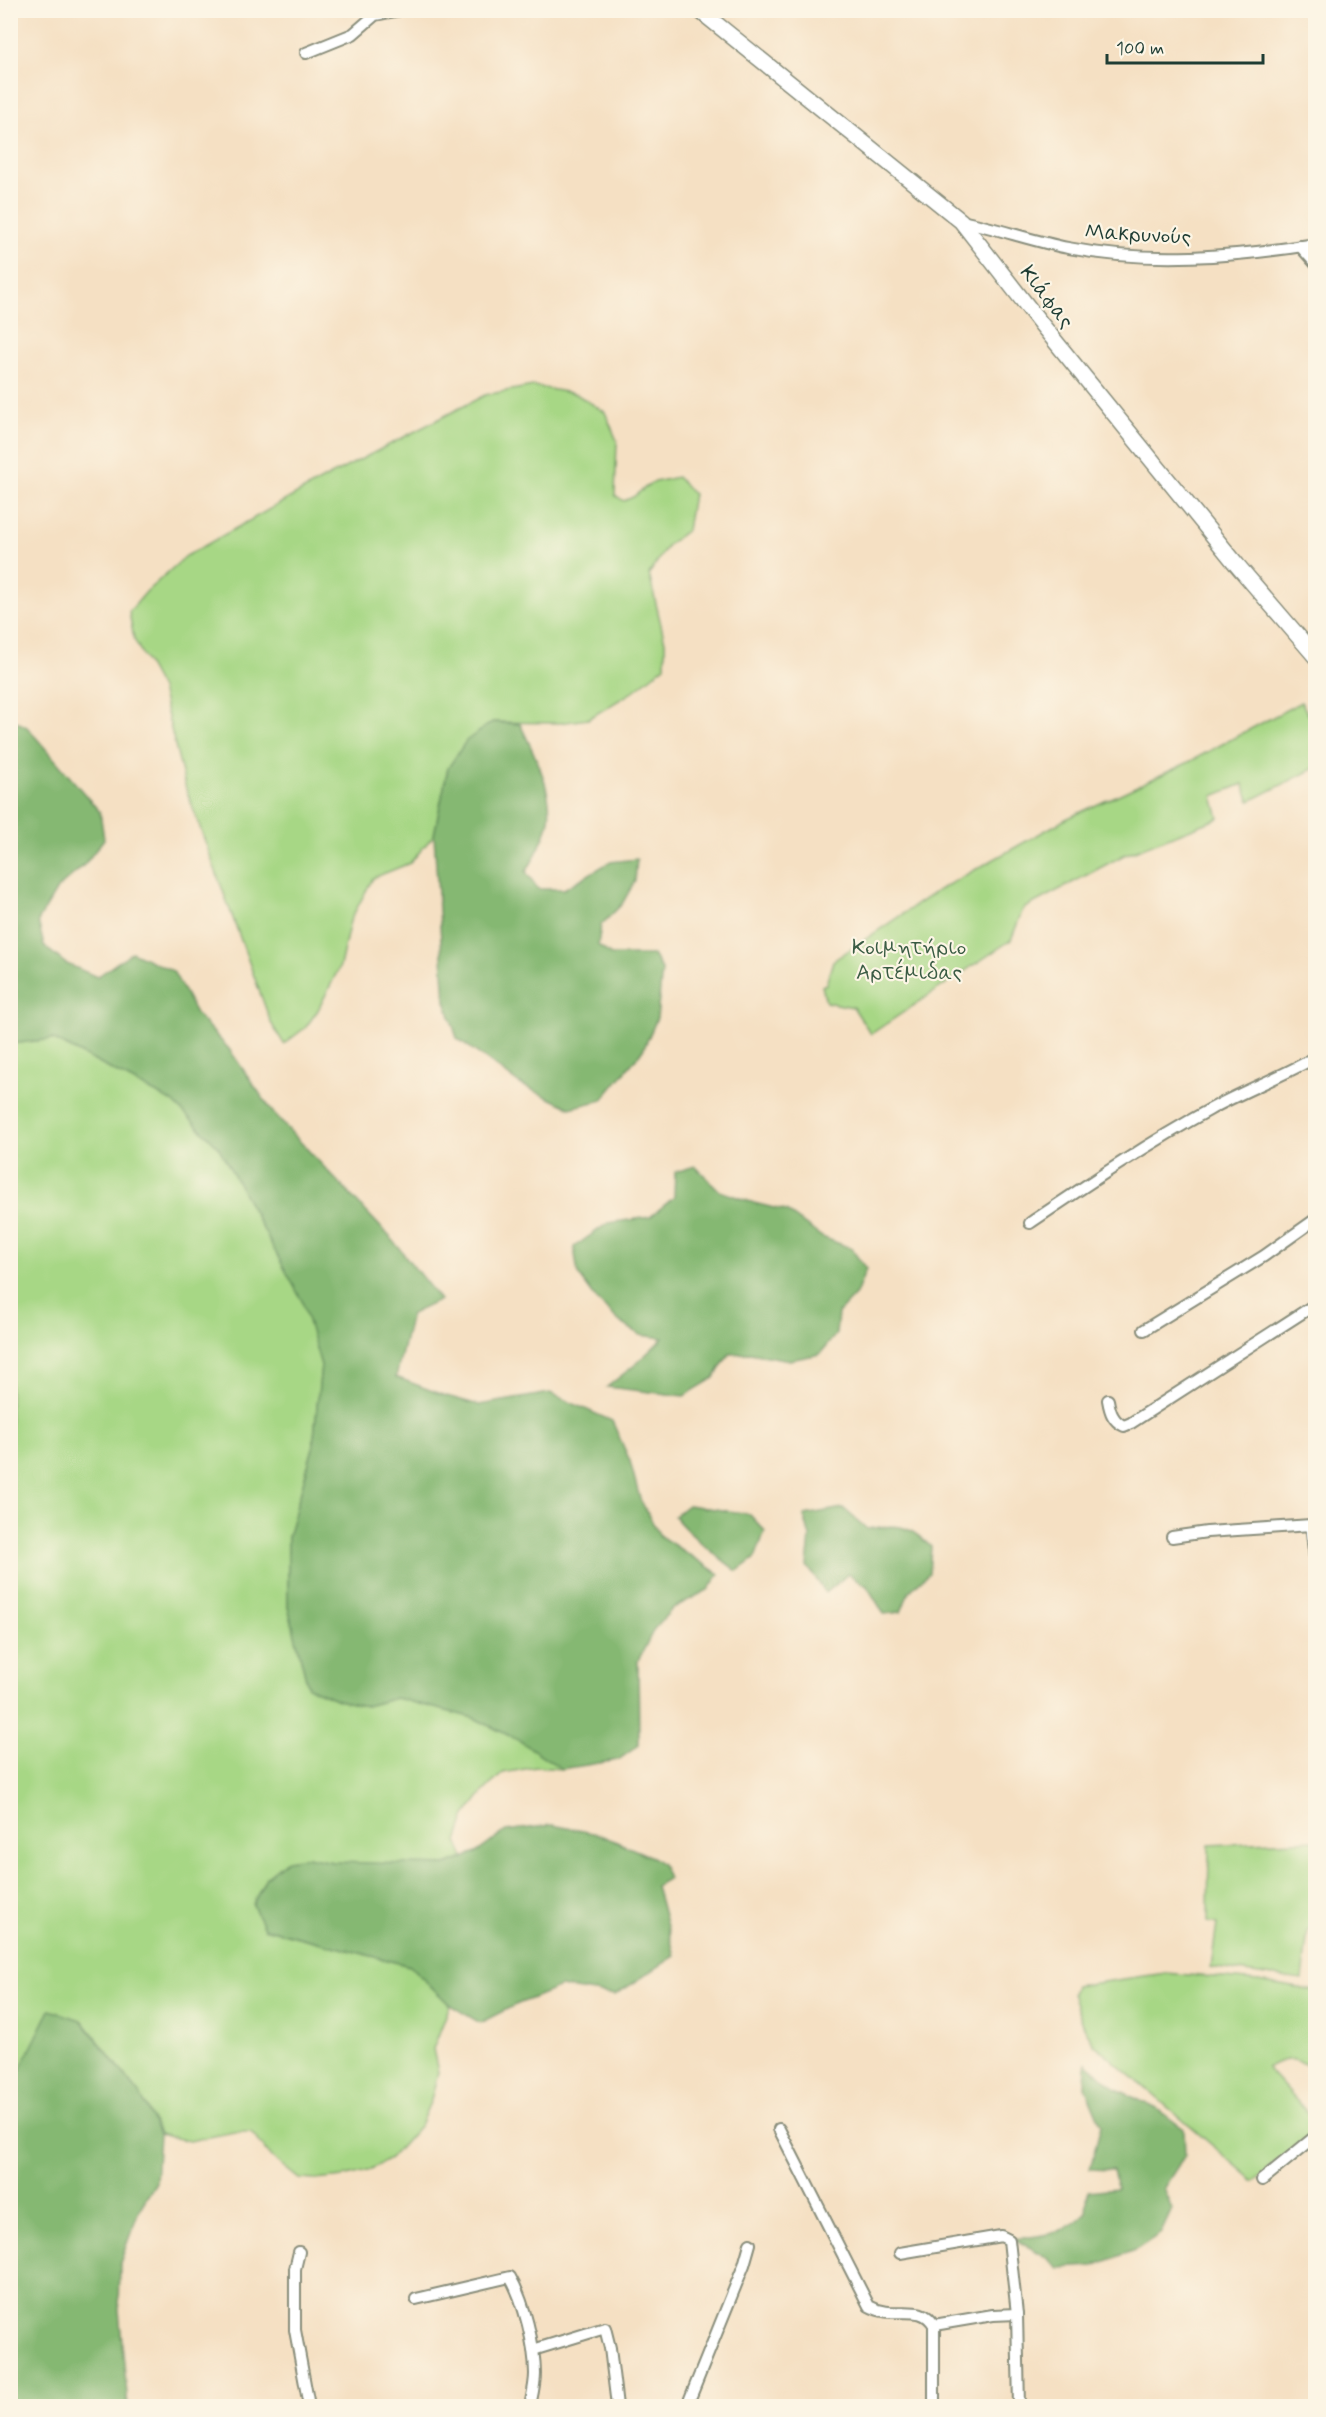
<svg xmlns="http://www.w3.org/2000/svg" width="1326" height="2417" font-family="Mynerve,sans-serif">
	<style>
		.green { fill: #a7d785; stroke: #638a5c; stroke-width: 1.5 }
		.forest { fill: #85b872; stroke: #527a53; stroke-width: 1.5 }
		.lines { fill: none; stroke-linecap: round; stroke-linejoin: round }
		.street-casing { stroke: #8a8e7c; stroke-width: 14 }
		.secondary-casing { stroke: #8a8e7c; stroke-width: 18 }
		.street { stroke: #fff; stroke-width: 10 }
		.secondary { stroke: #fff; stroke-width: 15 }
		.labels { text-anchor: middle; stroke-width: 4.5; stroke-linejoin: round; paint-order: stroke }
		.street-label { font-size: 22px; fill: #1f3d34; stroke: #fcf5e5 }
		.park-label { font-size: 22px; fill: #3a5c44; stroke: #fcf5e5 }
	</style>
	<rect width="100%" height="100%" fill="#fcf5e5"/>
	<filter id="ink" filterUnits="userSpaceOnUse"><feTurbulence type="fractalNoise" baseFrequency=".0167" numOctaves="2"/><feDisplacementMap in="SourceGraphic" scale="12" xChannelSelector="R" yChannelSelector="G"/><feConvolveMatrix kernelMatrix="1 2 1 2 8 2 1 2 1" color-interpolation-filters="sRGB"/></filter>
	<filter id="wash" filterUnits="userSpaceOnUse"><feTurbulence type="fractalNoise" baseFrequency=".008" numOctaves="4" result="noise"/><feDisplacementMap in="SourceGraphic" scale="24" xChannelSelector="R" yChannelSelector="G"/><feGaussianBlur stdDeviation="1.35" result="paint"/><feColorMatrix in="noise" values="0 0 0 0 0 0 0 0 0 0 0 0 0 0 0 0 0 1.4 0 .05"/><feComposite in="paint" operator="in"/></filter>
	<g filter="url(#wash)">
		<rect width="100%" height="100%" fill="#f5e0c3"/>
		<g class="green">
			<polygon points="533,386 576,394 605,412 617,441 615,495 624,501 633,497 651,483 677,477 693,494 687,530 668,545 649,574 665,642 665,666 631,693 588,719 559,723 492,722 448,768 434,835 410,863 373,878 350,921 340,966 318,1010 306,1027 284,1044 271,1023 186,789 161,689 134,639 129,612 147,591 186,556 329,476 485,395"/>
			<polygon points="1301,702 1315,725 1315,768 1250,801 1243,784 1213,796 1219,818 1124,855 1023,909 1011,940 871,1034 853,1007 826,1002 822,986 826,984 833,961 937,891 1066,819 1187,763"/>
			<polygon points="52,1039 173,1102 218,1146 303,1301 321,1365 313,1448 288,1537 288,1606 308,1687 338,1700 366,1706 396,1698 474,1718 520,1741 562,1769 536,1767 503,1773 484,1791 466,1815 457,1841 464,1858 446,1865 381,1865 333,1862 307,1857 266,1877 253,1904 264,1928 410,1966 450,2005 433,2049 438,2072 431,2100 420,2125 390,2159 368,2171 343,2177 316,2180 299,2179 273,2158 251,2132 234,2132 189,2141 159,2134 140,2094 82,2020 11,2098 10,1044"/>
			<polygon points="1315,1840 1315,1930 1308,1930 1302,1980 1211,1967 1217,1924 1208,1922 1209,1845"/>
			<path d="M1166 1973 1258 1981 1315 1991V2068C1294 2058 1287 2056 1267 2068L1315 2121V2130L1254 2181 1094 2044 1084 2027 1072 1993 1075 1986Z"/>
		</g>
		<g class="forest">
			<polygon points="10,718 27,727 100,812 104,839 85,864 57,889 38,921 44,946 65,963 97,977 132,952 173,971 197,1015 229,1049 274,1114 391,1238 440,1300 411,1314 396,1377 443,1395 479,1405 550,1393 612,1421 630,1461 640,1499 660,1536 719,1574 708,1590 673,1608 654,1629 638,1661 639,1745 618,1760 562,1769 520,1741 474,1718 396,1698 366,1706 338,1700 308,1687 288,1606 288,1537 313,1448 321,1365 302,1301 218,1146 173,1102 53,1039 11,1044"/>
			<path d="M492 722 520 724C533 751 556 795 548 825 543 842 535 857 526 872L538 889H564L610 862 637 859 635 881 622 904 601 925 598 945 611 955H653L662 970 657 1018 643 1050 602 1100 570 1108 520 1084 457 1038 445 1001 434 835 448 768 466 741Z"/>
			<polygon points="695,1166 720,1191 754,1203 786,1211 822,1237 851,1248 866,1269 856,1294 838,1313 836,1334 820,1354 790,1360 750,1353 729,1354 714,1378 684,1396 607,1387 636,1364 663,1338 640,1335 620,1322 597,1300 578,1274 574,1247 608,1223 650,1217 674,1197 675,1172"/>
			<path d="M688 1505 749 1514 765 1531 755 1558 737 1571C715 1554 692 1538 674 1516Z"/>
			<path d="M843 1508 867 1529C899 1524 908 1524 931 1547L929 1573 909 1592 901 1612 884 1614 867 1586 848 1574 826 1593 807 1566 810 1537 804 1515Z"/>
			<polygon points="552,1825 598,1834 654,1858 662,1864 668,1879 656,1886 675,1956 615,1995 560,1987 513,2006 480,2023 450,2005 410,1966 264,1928 253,1905 266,1877 287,1860 307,1857 333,1862 446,1865 476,1853 506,1831"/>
			<polygon points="50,2010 81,2020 140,2094 159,2134 156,2182 139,2210 120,2263 119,2311 128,2406 11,2406 11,2098 17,2076"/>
			<path d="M1086 2063 1117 2089 1157 2109 1184 2129 1185 2155 1163 2189 1172 2209 1161 2233 1137 2249 1093 2266 1059 2268 1040 2253 1014 2239C1044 2235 1063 2236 1086 2213L1088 2191 1117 2188 1113 2170 1090 2169 1101 2125 1085 2087Z"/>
		</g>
	</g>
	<g filter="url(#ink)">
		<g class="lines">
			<g class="street-casing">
				<g id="street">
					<polyline points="306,53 353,34 375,15 401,10"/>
					<path d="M961 221C997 228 1032 241 1068 248 1150 264 1234 257 1316 244"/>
					<polyline points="1300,246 1316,264"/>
					<path d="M1030 1223C1088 1184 1147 1144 1209 1110 1243 1091 1281 1077 1316 1057"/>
					<polyline points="1144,1330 1264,1256 1316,1219"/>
					<path d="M1108 1400C1110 1412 1113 1421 1124 1426L1131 1423 1316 1304"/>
					<polyline points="1311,1525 1316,1567"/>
					<polyline points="1172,1537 1207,1532 1311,1525 1316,1520"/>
					<path d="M779 2129 869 2306C895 2321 920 2301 934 2325V2406"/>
					<polyline points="1262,2180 1316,2136"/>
					<polyline points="299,2252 295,2269 295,2330 309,2406"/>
					<polyline points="900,2253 1001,2236 1009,2240 1017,2314 1019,2406"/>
					<path d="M416 2299 510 2277C524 2301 535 2346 535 2374 535 2384 532 2396 530 2406"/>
					<polyline points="934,2325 993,2315 1017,2314"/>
					<polyline points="533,2350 605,2328 610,2348 617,2406"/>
					<polyline points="687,2406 744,2265 750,2244"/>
				</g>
			</g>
			<g class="secondary-casing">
				<polyline id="secondary" points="699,10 961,221 1042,325 1237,565 1316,657"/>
			</g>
			<use href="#street" class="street"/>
			<use href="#secondary" class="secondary"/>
		</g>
	</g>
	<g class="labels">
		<g class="street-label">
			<text transform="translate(1138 233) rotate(3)" y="8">Μακρυνούς</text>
			<text transform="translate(1048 296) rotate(52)" y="8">Κιάφας</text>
		</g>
		<g class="park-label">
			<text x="909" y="954">Κοιμητήριο<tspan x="909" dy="25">Αρτέμιδας</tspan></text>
		</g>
	</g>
	<rect width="1326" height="2417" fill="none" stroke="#fcf5e5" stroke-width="36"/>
	<path d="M1107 54v9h156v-9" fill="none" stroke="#1f3d34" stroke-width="3"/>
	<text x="1116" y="54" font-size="18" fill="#1f3d34" stroke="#fcf5e5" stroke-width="4.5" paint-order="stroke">100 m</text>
</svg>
